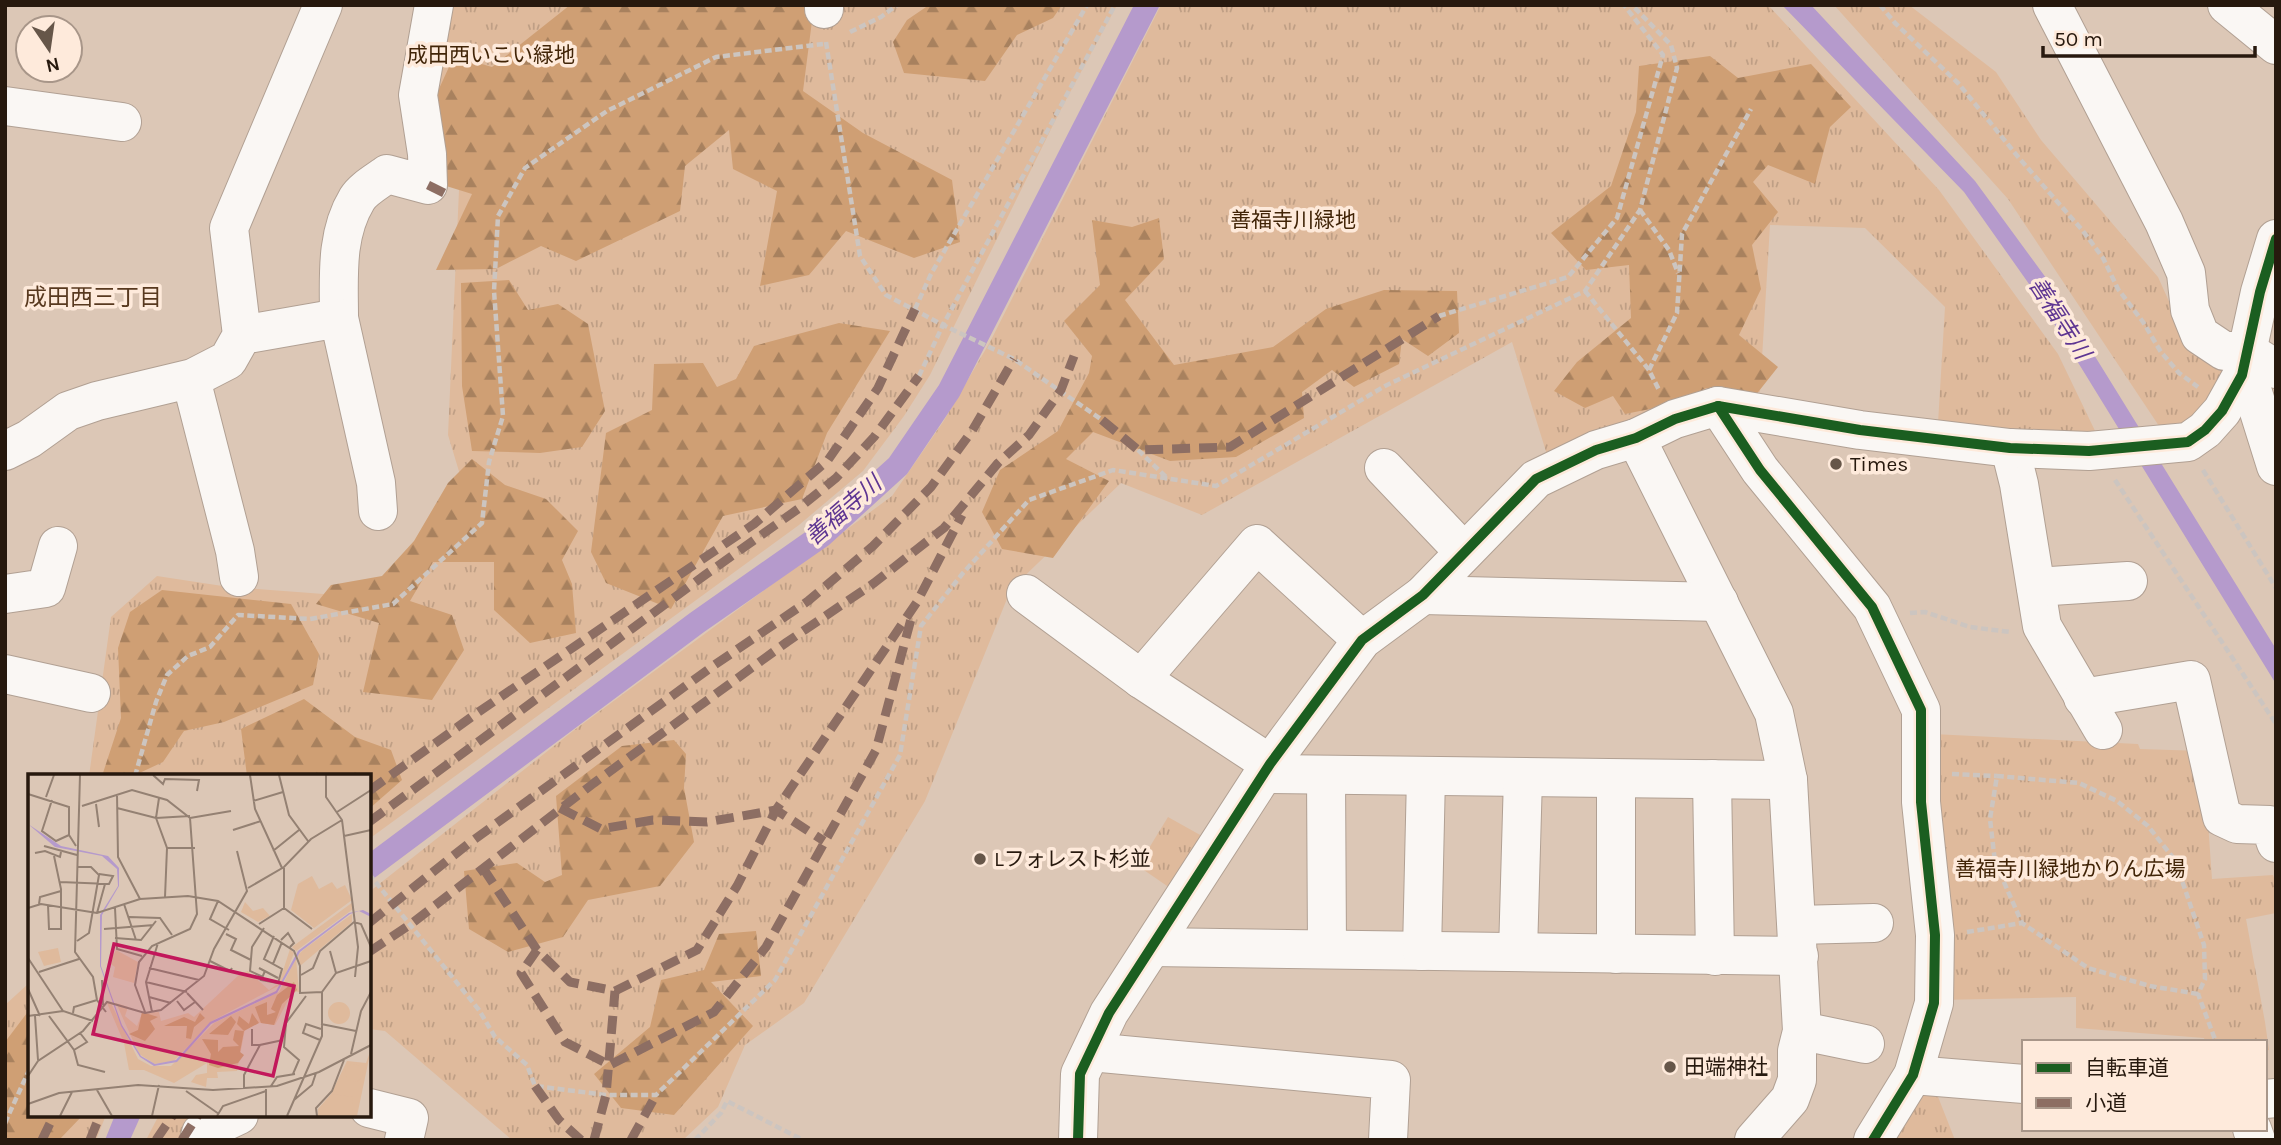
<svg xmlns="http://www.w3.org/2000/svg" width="2281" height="1145" font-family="Karla,'Noto Sans JP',sans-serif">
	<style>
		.grass { fill: url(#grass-tufts) }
		.forest { fill: url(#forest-firs) }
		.water { fill: #b59acc }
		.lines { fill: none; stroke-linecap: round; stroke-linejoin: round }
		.minor-casing { stroke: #b1a093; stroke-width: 40 }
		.path { stroke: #ccc5c0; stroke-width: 4.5; stroke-dasharray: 7 3.5; stroke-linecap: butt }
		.minor { stroke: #faf7f4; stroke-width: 38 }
		.quiet { stroke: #8d6e63; stroke-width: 9; stroke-dasharray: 18 9; stroke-linecap: butt }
		.cycleway-casing { stroke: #feeadb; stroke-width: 15 }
		.cycleway { stroke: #1b5e20; stroke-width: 10 }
		.poi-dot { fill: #665649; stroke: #feeadb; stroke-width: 2.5 }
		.labels { text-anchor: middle; stroke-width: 7; stroke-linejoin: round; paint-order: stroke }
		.park-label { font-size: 21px; fill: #412407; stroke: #feeadb }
		.poi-label { font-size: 21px; fill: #27190e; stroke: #feeadb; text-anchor: start }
		.neighbourhood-label { font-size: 23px; fill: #58391f; stroke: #feeadb }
		.water-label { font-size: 23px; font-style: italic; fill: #5e3592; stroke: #feeadb }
		.inset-road { fill: none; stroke: #948173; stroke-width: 2 }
		.view { fill: #c2185b; fill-opacity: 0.15; stroke: #c2185b; stroke-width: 3.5 }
		.inset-edge { fill: none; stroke: #27190e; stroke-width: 3.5 }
	</style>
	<defs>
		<pattern id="grass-tufts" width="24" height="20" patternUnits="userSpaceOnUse" patternTransform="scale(1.75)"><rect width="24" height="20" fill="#dfba9c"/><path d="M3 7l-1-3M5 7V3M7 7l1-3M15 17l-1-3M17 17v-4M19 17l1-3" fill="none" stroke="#bf9f85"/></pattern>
		<pattern id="forest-firs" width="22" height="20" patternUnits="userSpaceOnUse" patternTransform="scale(1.75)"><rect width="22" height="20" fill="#cf9f74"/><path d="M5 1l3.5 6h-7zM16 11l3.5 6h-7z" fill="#a8815e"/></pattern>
	</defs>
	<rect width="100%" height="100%" fill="#dcc7b6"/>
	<g class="grass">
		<polygon points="444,5 1117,5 1059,113 930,375 904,416 863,471 799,525 369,839 369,776 89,776 111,617 157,576 229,587 377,598 464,488 448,435 459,190 426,94"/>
		<polygon points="1161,5 1768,5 1939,190 2058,354 2098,437 1938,423 1945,307 1865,228 1770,225 1760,392 1723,397 1548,458 1512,342 1202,515 1121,483 1011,589 925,801 804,1003 745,1045 718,1107 683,1140 512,1140 385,1031 369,1029 369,892 573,731 892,496 943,422 990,342"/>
		<polygon points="1834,5 1909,5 1996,72 2041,140 2158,277 2190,348 2227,370 2207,410 2177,431 2159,426 2008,199"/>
		<polygon points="1933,734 2138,744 2140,749 2203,751 2212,879 2273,875 2276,883 2276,913 2246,919 2265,1022 2269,1050 2265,1051 2265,1042 2205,1042 2204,1038 2076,1028 2076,997 1940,1000"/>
		<polygon points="1168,817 1202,836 1170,888 1138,866"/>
		<polygon points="30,979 30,1115 106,1115 96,1140 5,1140 5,1005 28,984"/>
		<polygon points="1933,1084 1955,1140 1886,1140 1913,1088"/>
		<polygon points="159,1115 215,1115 188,1140 146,1140"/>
	</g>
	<g class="forest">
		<polygon points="570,5 809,5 812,21 803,91 863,133 952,180 960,242 914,258 846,231 809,275 760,286 777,191 733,169 729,130 685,166 680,211 576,261 541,246 496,269 436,270 472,194 401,172 454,56 492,67"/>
		<polygon points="929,5 1062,5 1053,18 1017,35 985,81 904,73 893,42 907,20"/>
		<polygon points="1710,56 1738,78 1811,64 1851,107 1830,127 1815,184 1768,165 1753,182 1778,212 1752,245 1761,289 1739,335 1778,367 1751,401 1706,388 1680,403 1625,414 1613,396 1585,408 1554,391 1577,362 1631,318 1629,265 1586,270 1551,233 1611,186 1636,112 1639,66"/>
		<polygon points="1159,218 1164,259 1125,300 1174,365 1273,347 1326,309 1384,290 1457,291 1459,333 1428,356 1402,339 1399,364 1354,387 1332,370 1302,392 1304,418 1236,457 1170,461 1093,432 1066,459 1109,481 1053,558 1002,549 982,512 1000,470 1058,431 1089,373 1092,356 1064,321 1100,285 1092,220 1132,227"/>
		<polygon points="509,280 528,310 558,304 588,324 605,411 582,447 540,453 472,451 462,386 461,283"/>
		<polygon points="839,323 890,331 827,433 802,499 723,516 671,609 606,583 591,552 606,433 652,410 654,364 703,363 717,387 736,379 754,346"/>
		<polygon points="472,459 505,485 546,499 578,531 562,560 572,584 576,633 530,643 494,610 494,562 433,562 410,601 452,615 464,650 432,700 363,692 379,623 316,604 331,585 382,576 414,541 448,483"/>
		<polygon points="162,590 291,604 319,654 313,685 224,722 184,731 163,762 133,776 102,776 121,718 118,648 130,612"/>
		<polygon points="304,699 355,737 391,750 402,780 369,809 369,776 247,776 241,729"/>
		<polygon points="674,740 686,754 684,788 694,842 660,886 588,900 563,937 508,952 469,929 464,871 517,863 545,882 562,875 556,796 622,746"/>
		<polygon points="756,931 761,976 711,982 753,1026 674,1115 621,1108 594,1074 650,1027 661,980 704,970 719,934"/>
		<polygon points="30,1009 30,1115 83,1115 59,1140 5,1140 5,1042"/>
	</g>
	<g class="water">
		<polygon points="1134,5 1160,5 959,397 907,474 829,545 704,632 369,882 369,853 690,613 814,526 889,458 939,385"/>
		<polygon points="1782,5 1811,5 1975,181 2049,282 2276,649 2276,684 2034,291 1964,192"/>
		<polygon points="115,1115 141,1115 130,1140 105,1140"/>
	</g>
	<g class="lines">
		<g class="minor-casing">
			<g id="minor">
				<polyline points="2052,5 2164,222 2186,273 2190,310 2200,335 2224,351 2247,351 2276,369"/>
				<polyline points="2227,5 2276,45"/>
				<polyline points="824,9 824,5"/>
				<polyline points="5,106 122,122"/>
				<path d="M339 318C339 278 335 235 357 199 363 189 378 181 387 174L428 185 427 154 418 95 434 5"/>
				<polyline points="242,335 339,318 376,483 378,511"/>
				<polyline points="2242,375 2250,383 2276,466"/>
				<polyline points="191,379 235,551 239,577"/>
				<polyline points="1718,406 1760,470 1872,607 1921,710 1921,802 1935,935 1934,1003 1913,1075 1873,1140"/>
				<polyline points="1636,438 1774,713 1788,780 1802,1031 1797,1051 1797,1080 1790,1099 1754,1140"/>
				<polyline points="2010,448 2019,484 2042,626 2103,730"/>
				<polyline points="5,451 29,439 68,411 97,401 193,378 228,360 242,335 229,228 323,5"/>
				<polyline points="1384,468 1464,552"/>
				<polyline points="2036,587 2128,581"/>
				<polyline points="5,594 46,588 58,546"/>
				<polyline points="1026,594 1141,679 1270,764"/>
				<polyline points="1423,595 1719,602"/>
				<polyline points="5,674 91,693"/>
				<polyline points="1141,679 1257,544 1362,640"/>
				<polyline points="2083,698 2191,680 2222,817 2237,824 2270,825 2276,843"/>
				<polyline points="1263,774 1788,780"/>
				<polyline points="1326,775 1327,949"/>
				<polyline points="1616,779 1616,954"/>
				<polyline points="1712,779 1715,956"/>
				<polyline points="1797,925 1874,923"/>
				<polyline points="1152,947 1799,956"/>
				<polyline points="1422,951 1426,776"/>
				<polyline points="1518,952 1523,777"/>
				<polyline points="1802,1031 1865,1044"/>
				<polyline points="1091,1052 1391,1080 1388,1140"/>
				<polyline points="1913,1075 2024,1084"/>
				<polyline points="2265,1099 2276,1098"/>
				<polyline points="369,1108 409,1118 404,1140"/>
				<polyline points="2252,1129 2256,1140"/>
				<polyline points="199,1140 201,1133 239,1115"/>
				<polyline points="1078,1140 1080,1074 1109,1013 1270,764 1362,640 1423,595 1536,479 1596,450 1636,438 1675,419 1718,406 1860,430 2010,448 2089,451 2188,442 2205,430 2222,411 2242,375 2260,292 2276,239"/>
			</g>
		</g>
		<g class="path">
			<polyline points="1880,5 1895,23 1958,83 2019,158 2083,231 2103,258 2118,289 2143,322 2161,352 2179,373 2198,387"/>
			<polyline points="850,32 881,17 897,5"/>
			<polyline points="826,42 860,256 886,295 943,325 1014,359 1102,420"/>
			<polyline points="1640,210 1669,250 1678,273"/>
			<polyline points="1585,291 1649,370 1659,390"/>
			<polyline points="915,309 931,274 1087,5"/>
			<polyline points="1439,316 1568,277 1617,218 1663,55 1624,5"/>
			<polyline points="1649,370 1677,313 1682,234 1751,109"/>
			<polyline points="919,376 943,325 1115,5"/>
			<polyline points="1138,450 1167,478"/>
			<polyline points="2203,470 2276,588"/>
			<polyline points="2115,480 2276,724"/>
			<polyline points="1910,613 1925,612 1970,627 2010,632"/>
			<polyline points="1952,774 1997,776"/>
			<polyline points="135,776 156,702 167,675 188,656 210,647 238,615 310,619 393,604 482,523 489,462 503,416 494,291 498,216 525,168 607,111 716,57 823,44"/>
			<polyline points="369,874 479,1010 495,1037 527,1065 535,1086 606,1095 656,1095 775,980 900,755 921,626 963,573 1029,500 1113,470 1216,486 1385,386 1585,291 1640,210 1677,68 1671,45 1632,5"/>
			<polyline points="1967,932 2022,923"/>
			<polyline points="2198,994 2150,986 2088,968 2022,923 1995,862 1990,819 1997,776 2079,783 2117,801 2148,826 2175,860 2204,945 2205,979 2198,994 2216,1042"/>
			<polyline points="5,1123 30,1068"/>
			<polyline points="695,1140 721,1113 727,1101 803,1140"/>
		</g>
		<use href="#minor" class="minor"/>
		<g class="quiet">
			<polyline points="428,185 450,196"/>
			<polyline points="1102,420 1138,450 1230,447 1439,316"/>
			<polyline points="369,791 477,713 754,524 828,460 878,388 915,309"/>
			<polyline points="560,808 601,829 653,820 707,822 776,810 824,841"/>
			<polyline points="369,822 705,575 798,509 836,478 874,437 919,376"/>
			<polyline points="483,868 537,950 570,982 615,991 697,950 737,886 776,810 917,602 962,515"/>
			<polyline points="369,923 468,844 713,666 808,601 873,546 931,487 972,431 1014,359"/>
			<polyline points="537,950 521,973 565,1042 610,1065 714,1012 766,947 876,750 911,619"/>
			<polyline points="369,952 411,924 594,783 787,642 874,583 944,528 998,463 1029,435 1061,390 1074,356"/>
			<polyline points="535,1086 559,1120 581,1140"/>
			<polyline points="42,1140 54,1115"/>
			<polyline points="90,1140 100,1115"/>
			<polyline points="156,1140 173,1115"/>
			<polyline points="182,1140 198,1115"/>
			<polyline points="594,1140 606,1095 615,991"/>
			<polyline points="631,1140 656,1095"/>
		</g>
		<g class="cycleway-casing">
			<g id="cycleway">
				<polyline points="1718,406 1760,470 1872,607 1921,710 1921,802 1935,935 1934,1003 1913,1075 1873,1140"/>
				<polyline points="1078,1140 1080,1074 1109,1013 1270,764 1362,640 1423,595 1536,479 1596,450 1636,438 1675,419 1718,406 1860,430 2010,448 2089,451 2188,442 2205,430 2222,411 2242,375 2260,292 2276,239"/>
			</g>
		</g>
		<use href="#cycleway" class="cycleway"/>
	</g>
	<g class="poi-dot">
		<circle cx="1836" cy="464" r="7"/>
		<circle cx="980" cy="859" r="7"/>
		<circle cx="1670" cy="1067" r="7"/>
	</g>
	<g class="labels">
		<g class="park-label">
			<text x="491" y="62">成田西いこい緑地</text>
			<text x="1293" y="227">善福寺川緑地</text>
			<text x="2070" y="876">善福寺川緑地かりん広場</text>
		</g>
		<g class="poi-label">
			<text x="1850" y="471">Times</text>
			<text x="994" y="866">Lフォレスト杉並</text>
			<text x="1684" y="1074">田端神社</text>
		</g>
		<g class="neighbourhood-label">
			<text x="93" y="305">成田西三丁目</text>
		</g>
		<g class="water-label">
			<text transform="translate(2060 318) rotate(57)" y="8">善福寺川</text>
			<text transform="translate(843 510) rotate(-41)" y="8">善福寺川</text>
		</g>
	</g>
	<g transform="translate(28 774)">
		<rect width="343" height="343" fill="#dcc7b6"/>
		<path d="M217 128 225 137 235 134 242 142 230 148 213 138ZM325 128V135L268 177 264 173ZM324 140V148L272 192 270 181 275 176ZM262 175 266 179 254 210 184 247 146 287 127 290 111 280 88 229 100 233 97 242 109 252 114 239 131 238 133 247 160 239 166 243 213 199 220 197 241 216 251 209ZM88 176 110 188 106 209 85 203 87 193 81 189ZM268 184 271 218 265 217 247 251 226 248 217 255 209 297 189 298 190 304H179L178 313 163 308 168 301 179 299V289L146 309 116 296H101L96 269 79 229H83L110 285 123 292H143L186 249 251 218ZM343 275 329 342H290V335L303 320 319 287 338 289Z" fill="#dfba9c"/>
		<path d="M266 208 269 216 254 230 246 251 233 249 227 233 239 228V241L248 238 243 235 249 221ZM114 238 130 243 122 247 127 255 117 267 101 260 110 256ZM172 239 177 244 166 253 163 265 158 264 159 252H136L156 243 167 248ZM224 239 231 249 216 257 212 278 216 281 210 289 190 294 181 291 183 280 174 265 190 266V278L195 273 211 272 205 266 207 256 216 257 209 250 211 242 221 250ZM203 242 208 248 200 261 181 260Z" fill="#cf9f74"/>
		<path d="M284 102 291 115 304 108 309 115 317 111 324 126 286 154 263 136 270 110ZM30 174 33 188 16 192 10 178ZM300 239a11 11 0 1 1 22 0a11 11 0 1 1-22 0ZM317 299a9 9 0 1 1 18 0a9 9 0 1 1-18 0ZM304 320 325 323 324 342H293Z" fill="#dfba9c"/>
		<path d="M0 50 33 72 80 82 91 94V112L74 141 73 192 94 251 113 282 127 290 148 286 182 248 248 217 270 177 321 139 335 136 343 140V143L331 137 322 140 272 178 249 219 183 250 149 288 126 292 112 283 93 252 72 192V141L90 112 89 95 74 82 27 73Z" fill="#b59acc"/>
		<path class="inset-road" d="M52 1 47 178 65 203 69 226 78 238M125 1 135 10 137 5 171 6 169 17M222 1 227 35 254 94M251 1 261 41 280 67M298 1V23L314 46 316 62M0 20 41 33V61L48 72M89 20 90 83 112 125M18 23 26 1M131 24 128 44 139 74 137 123M24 26 14 57 28 67 41 61M225 27 255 18M68 30 71 53M54 32 104 16 139 26 162 44 169 140 162 155 124 172 111 188 107 211 117 238M89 34 128 44 162 42M309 38 343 16M162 44 203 37M205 56 233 47M16 72 49 81M139 74H167M245 77 271 56M7 79 17 77 32 83 33 78M32 108 81 110 85 102 71 100M220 114 256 93 283 65 314 46M190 127 182 145 201 156M11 130 12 123 33 117M96 130 108 166M20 131 21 155H33V115L26 82M0 134 13 130 69 139 112 125 160 122 190 127 266 177 272 192V219L294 218M87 134 89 175 114 182M256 134 284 155M69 139 77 110M101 143 132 144 144 161M231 150 256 134V94M76 155 126 151M198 160 208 165 203 176 223 186M87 164 113 166 128 147M253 166 260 159 266 169 262 173M49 167 61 159 71 101 63 93H50M302 177 308 199M0 184 35 237 65 247M182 187 202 197 204 194M245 190 254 168M121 194 171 206M231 194 250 204M237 197 233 206 250 209 254 195 236 185 246 162M11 198 51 185M273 201 285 194 292 177 326 148 333 150 343 173M235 203 222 197 224 173 236 154M327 203 330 173 316 62 343 56M74 206 75 231M118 208 159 218M0 215 12 242M159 219 175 236M121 223 143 229M149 227 156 236 167 228M124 238 118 208 130 169M45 239 46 233 69 226M0 242 35 237M7 242 10 286M21 242 46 276 50 291 77 298M293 250 328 257M224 255V271H232M292 266 275 259 278 250 293 255M46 276 59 268 52 259M323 280 333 237 343 218M265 300 271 286 256 273 258 249 278 222M0 302 10 287 55 257 79 228 117 239 133 236 176 202 186 175 219 117 209 77M243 312 249 303 267 300M216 314V301L232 271 255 266M69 316 84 342M158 317 191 340M266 326 284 311 288 299M0 330 31 319 110 311 185 316 249 312 291 298 343 271M32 342 44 318M84 342H124L131 311M189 342 195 332 238 317M238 342V315M259 342 294 262V218L308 199 343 187M289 342 288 334 304 317 316 286"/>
		<path class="view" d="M86 170 266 212 245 302 65 260Z"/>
		<rect width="343" height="343" class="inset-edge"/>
	</g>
	<rect width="2281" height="1145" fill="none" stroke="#27190e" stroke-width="14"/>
	<rect x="2022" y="1040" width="245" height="91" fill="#feeadb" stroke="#a89689" stroke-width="2"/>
	<rect x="2036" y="1063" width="35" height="10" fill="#1b5e20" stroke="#a89689" stroke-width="2"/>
	<text x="2085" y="1075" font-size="21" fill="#27190e">自転車道</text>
	<rect x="2036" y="1098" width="35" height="10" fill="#8d6e63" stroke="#a89689" stroke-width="2"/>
	<text x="2085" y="1110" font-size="21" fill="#27190e">小道</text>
	<g transform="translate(49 49) rotate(167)"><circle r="33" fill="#feeadb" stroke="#a89689" stroke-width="2"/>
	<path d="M0-5L12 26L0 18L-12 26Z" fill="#665649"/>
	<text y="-10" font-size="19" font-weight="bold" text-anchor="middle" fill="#27190e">N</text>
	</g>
	<path d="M2043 46v10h212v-10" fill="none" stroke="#27190e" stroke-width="3.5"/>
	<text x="2054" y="46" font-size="21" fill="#27190e" stroke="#feeadb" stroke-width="5" paint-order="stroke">50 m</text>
</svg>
